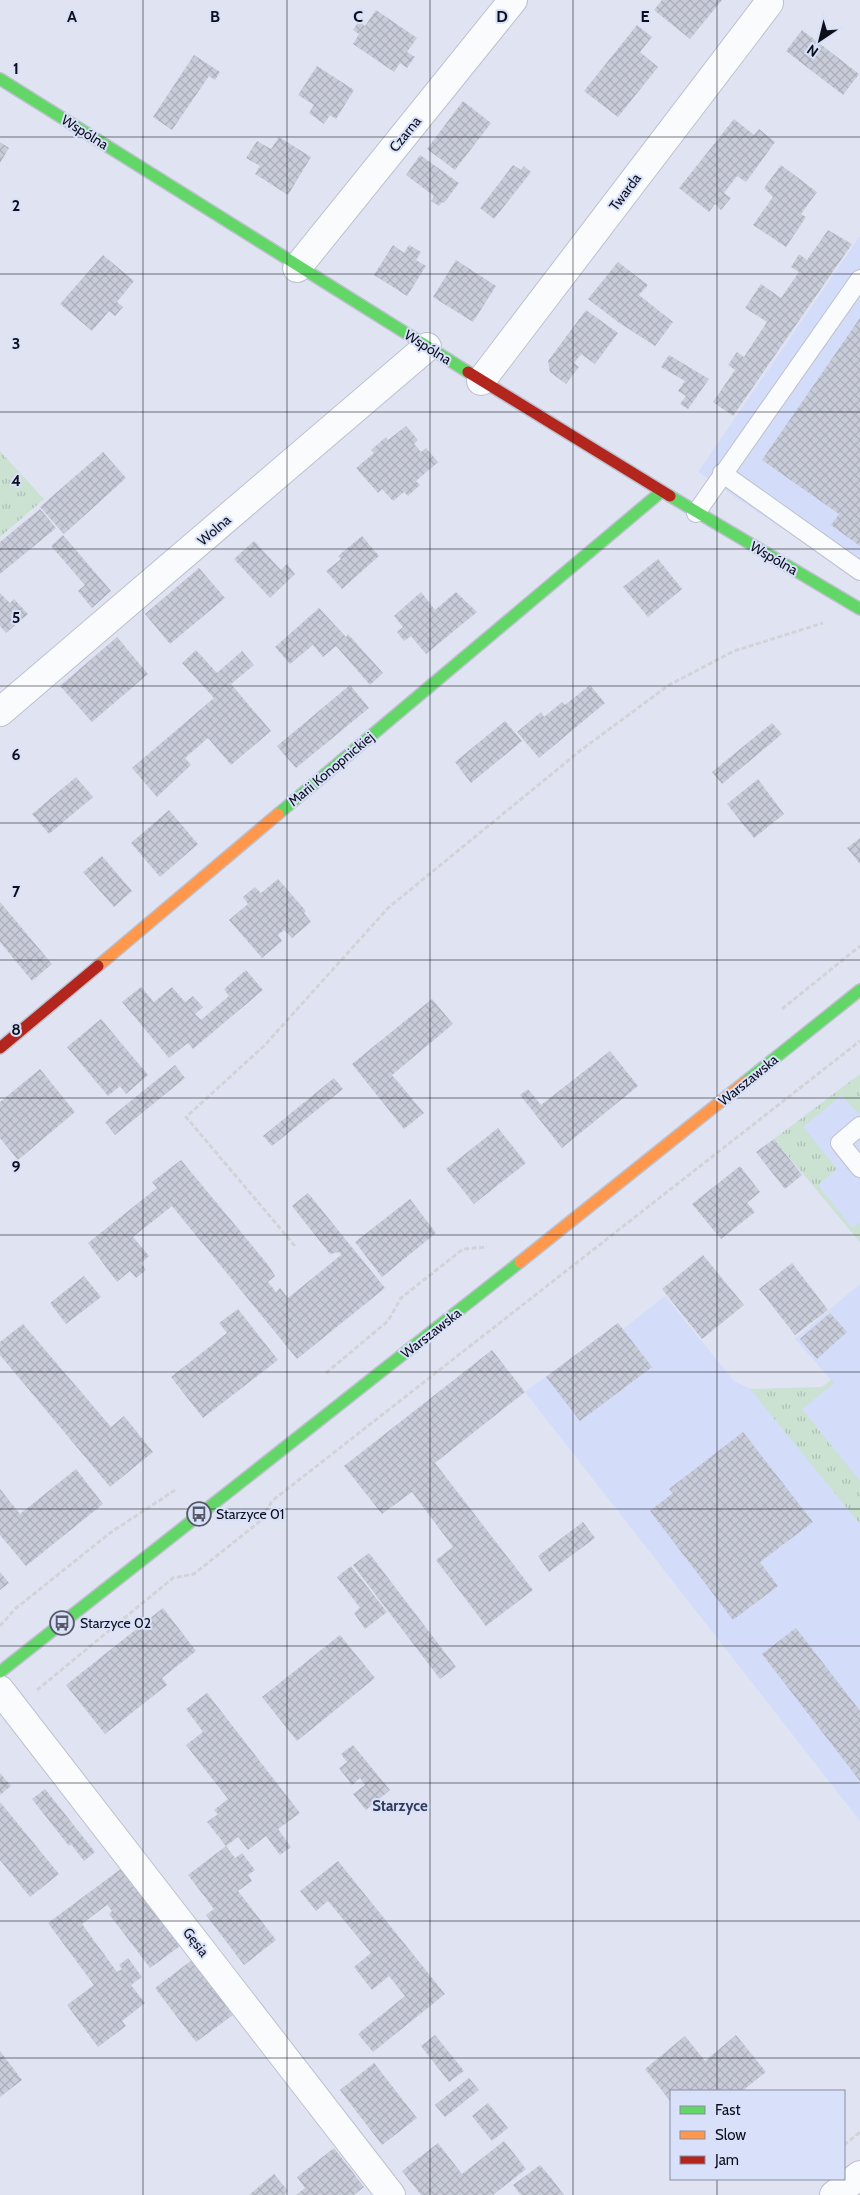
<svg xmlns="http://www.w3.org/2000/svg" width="860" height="2195" font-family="Cabin,sans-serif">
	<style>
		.built { fill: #d3dcf8 }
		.grass { fill: url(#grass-tufts) }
		.building { fill: url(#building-cross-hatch) }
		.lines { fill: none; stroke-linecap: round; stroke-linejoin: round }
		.lane-casing { stroke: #bdc1ce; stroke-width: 20 }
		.street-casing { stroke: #bdc1ce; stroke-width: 30 }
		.fast-casing { stroke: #bdc1ce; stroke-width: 14 }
		.slow-casing { stroke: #bdc1ce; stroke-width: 14 }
		.jam-casing { stroke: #bdc1ce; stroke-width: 14 }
		.path { stroke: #d2d3d8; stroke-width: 3; stroke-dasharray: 5 2.5; stroke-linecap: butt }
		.lane { stroke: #fafbfd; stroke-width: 18 }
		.street { stroke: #fafbfd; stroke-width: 28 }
		.fast { stroke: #63d668; stroke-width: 11 }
		.slow { stroke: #ff974d; stroke-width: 11 }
		.jam { stroke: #b3261e; stroke-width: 11 }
		.grid { fill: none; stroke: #0d101b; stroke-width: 1; stroke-opacity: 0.55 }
		.labels { text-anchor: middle; stroke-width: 4; stroke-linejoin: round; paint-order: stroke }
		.street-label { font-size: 14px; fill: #0d101b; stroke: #d8e0fa }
		.poi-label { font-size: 14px; fill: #0d101b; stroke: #d8e0fa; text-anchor: start }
		.neighbourhood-label { font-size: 15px; font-weight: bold; fill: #333a54; stroke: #d8e0fa }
		.grid-label { font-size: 16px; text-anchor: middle; font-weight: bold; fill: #0d101b; stroke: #d8e0fa; stroke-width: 4; stroke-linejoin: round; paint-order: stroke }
	</style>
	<defs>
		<pattern id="grass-tufts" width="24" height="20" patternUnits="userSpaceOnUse" patternTransform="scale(1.25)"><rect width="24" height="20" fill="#cbe1d2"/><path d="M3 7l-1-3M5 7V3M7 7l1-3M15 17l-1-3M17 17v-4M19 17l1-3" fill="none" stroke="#adc0b4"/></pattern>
		<pattern id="building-cross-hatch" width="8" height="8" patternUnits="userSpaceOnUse" patternTransform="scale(1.25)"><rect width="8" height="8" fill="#c8ccd9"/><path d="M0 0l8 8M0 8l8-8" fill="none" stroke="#abaeba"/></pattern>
	</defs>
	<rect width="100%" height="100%" fill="#e0e4f2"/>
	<g class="built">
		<polygon points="860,236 860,581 698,472"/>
		<polygon points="860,1074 860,1242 774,1139"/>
		<polygon points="860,1284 860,1821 525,1392 618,1323 623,1329 665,1296 734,1381 751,1389 822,1387 831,1380 795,1339"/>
	</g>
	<g class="grass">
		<polygon points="0,451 44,499 0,537"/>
		<polygon points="860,1074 860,1113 858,1114 842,1095 803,1127 837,1169 818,1185 852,1228 860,1222 860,1242 774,1139"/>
		<polygon points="831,1380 834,1383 802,1409 860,1481 860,1524 750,1389 822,1387"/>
	</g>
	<g class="building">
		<polygon points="662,0 722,0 690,39 654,10"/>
		<polygon points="376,10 417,38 407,52 415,57 407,68 400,63 394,72 353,44 359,34 353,30 359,21 365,26"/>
		<polygon points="637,25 652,37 640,52 658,67 618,117 584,91"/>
		<polygon points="802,30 859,74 843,95 786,51"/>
		<polygon points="194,55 220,72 215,80 209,76 172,130 153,117"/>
		<polygon points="317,66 354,90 336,119 330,115 324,124 309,113 314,105 298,95"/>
		<polygon points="463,101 491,123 455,170 427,149"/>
		<polygon points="734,119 754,135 759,129 775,142 746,182 737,176 724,193 731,198 721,210 715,204 709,212 679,188"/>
		<polygon points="279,137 311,157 288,195 255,174 260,166 246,158 257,141 271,149"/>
		<polygon points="0,142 9,148 0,163"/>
		<polygon points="420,155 459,183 444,203 442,202 439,206 431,201 434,196 406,175"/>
		<polygon points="513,165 521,170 524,166 531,172 494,219 480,208"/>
		<polygon points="781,165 817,192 801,214 806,217 786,247 753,225 773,197 764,188"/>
		<polygon points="828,230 852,244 733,416 713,402 735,370 728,365 737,352 744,357 767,322 745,308 761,284 781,298 799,272 791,267 799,254 807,260"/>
		<polygon points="393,245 404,253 409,245 421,252 416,260 426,266 407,296 374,275"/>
		<polygon points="103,255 134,281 117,302 123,307 115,316 109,311 92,331 60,304"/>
		<polygon points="456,260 496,286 473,322 433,297"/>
		<polygon points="618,262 648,285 639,295 673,322 655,346 618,322 588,299"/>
		<polygon points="586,310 618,333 595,364 581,354 574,363 579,367 566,384 550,372 548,361"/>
		<polygon points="860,318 860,546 831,525 839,514 762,460"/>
		<polygon points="669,355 709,379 688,409 680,404 686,396 678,391 685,381 661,367"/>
		<polygon points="406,426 418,440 414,444 421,452 426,448 438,462 416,481 420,485 408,496 404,492 393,501 382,489 378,493 356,468 374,453 371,450 386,437 388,440"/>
		<polygon points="103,452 126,478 64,534 40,507"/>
		<polygon points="40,509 56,528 0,574 0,542"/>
		<polygon points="63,535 111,591 92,608 78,591 85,585 51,546"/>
		<polygon points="362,536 379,556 342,589 326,571 341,559 338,556"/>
		<polygon points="254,541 281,570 287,564 295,574 270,598 234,559"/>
		<polygon points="658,559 682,589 648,617 623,587"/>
		<polygon points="199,568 225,598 170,644 145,614"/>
		<polygon points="421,592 435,610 456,592 477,612 426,654 411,636 404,641 397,632 403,627 394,616"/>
		<polygon points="0,593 10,603 14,599 28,614 6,633 0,626"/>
		<polygon points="319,608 346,637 348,634 383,673 370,685 336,646 323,657 313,645 290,664 275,647"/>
		<polygon points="117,637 148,674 92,722 60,686"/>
		<polygon points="196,650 217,673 242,651 254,665 231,684 271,731 231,765 208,738 185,758 191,765 157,797 132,768 214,698 182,663"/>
		<polygon points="350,685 369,708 296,768 277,746"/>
		<polygon points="590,685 605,703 539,758 517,732 541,712 544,717 562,702 565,705"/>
		<polygon points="505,721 522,741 471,783 455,762"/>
		<polygon points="772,723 782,734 722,784 712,772"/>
		<polygon points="76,777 93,797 49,834 32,814"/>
		<polygon points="758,779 784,814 754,838 727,804"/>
		<polygon points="169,810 198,844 160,877 131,843"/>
		<polygon points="860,838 860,864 847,848"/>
		<polygon points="102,856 132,891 114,907 83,872"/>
		<polygon points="278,879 306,911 304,913 311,922 292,938 284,930 278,935 282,941 262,958 229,920 248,904 243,897 255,887 261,893"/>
		<polygon points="0,902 52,964 32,981 0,942"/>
		<polygon points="246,970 263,990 193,1049 188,1043 169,1058 122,1002 141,987 154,1002 172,987 185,1002 193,996 203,1007 195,1014 201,1020 229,996 224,989"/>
		<polygon points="432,999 453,1024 392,1075 424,1113 404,1129 352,1064"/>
		<polygon points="101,1019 148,1075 126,1094 120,1086 108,1096 67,1047"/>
		<polygon points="610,1051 638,1086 562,1148 520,1095 528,1089 541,1105"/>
		<polygon points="175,1065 185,1078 115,1135 105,1122"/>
		<polygon points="40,1069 75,1112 18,1160 0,1138 0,1102"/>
		<polygon points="334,1078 343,1089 272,1146 263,1136"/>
		<polygon points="498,1128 526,1163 474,1204 446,1169"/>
		<polygon points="774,1139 802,1175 785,1189 756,1152"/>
		<polygon points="181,1160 269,1266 275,1276 268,1282 276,1292 280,1288 288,1298 341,1255 339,1252 330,1254 292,1206 308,1193 385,1288 297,1359 172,1206 133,1237 149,1256 141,1263 146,1270 136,1278 130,1271 117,1282 88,1243 157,1188 152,1182"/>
		<polygon points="740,1166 760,1192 747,1203 755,1212 721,1239 692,1204"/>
		<polygon points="410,1199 436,1233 382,1277 355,1242"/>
		<polygon points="703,1255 744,1305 702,1339 662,1289"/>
		<polygon points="792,1263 828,1310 795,1335 759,1289"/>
		<polygon points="84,1276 101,1297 66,1324 50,1303"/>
		<polygon points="238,1309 278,1360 203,1418 171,1377 227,1333 219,1323"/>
		<polygon points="830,1313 847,1332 817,1359 800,1339"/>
		<polygon points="618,1323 652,1367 580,1421 546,1377"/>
		<polygon points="23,1324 111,1427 124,1416 153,1452 110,1487 0,1355 0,1342"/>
		<polygon points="492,1350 525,1392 435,1463 533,1590 486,1626 436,1560 453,1547 412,1492 382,1514 344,1466"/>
		<polygon points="743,1432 813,1522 760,1562 778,1586 733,1620 650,1511 673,1493 669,1489"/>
		<polygon points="76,1469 103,1504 26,1566 0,1535 0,1489 20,1514"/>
		<polygon points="583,1522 595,1538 549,1572 538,1556"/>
		<polygon points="369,1553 456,1667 440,1679 353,1565"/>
		<polygon points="351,1566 387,1612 365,1629 354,1613 360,1608 337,1577"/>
		<polygon points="0,1572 9,1583 0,1590"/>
		<polygon points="163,1608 196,1651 162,1678 167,1685 105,1734 66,1685"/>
		<polygon points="796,1628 860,1711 860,1781 762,1654"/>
		<polygon points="340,1635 375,1678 297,1741 262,1697"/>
		<polygon points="207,1693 300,1813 278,1829 291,1847 280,1855 266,1836 248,1850 238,1837 226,1846 207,1822 218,1814 214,1810 228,1799 186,1745 203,1732 186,1709"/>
		<polygon points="353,1745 390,1790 366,1810 353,1794 365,1785 360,1778 352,1785 339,1768 347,1762 341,1754"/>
		<polygon points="0,1773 11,1786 0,1795"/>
		<polygon points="45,1789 95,1852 84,1861 71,1844 69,1846 32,1799"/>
		<polygon points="0,1802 59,1874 30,1897 0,1860"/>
		<polygon points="226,1846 235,1858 242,1853 255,1870 248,1875 252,1881 238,1891 276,1940 244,1965 206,1915 214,1909 188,1875"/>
		<polygon points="338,1861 445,1994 373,2052 358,2034 405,1996 389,1976 372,1990 354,1967 371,1953 328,1901 316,1911 300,1891"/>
		<polygon points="122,1868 180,1946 150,1968 109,1914 112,1911 107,1905 82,1924 117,1972 122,1969 119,1965 128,1958 142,1977 131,1985 145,2003 122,2021 126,2026 98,2047 67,2005 94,1985 48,1923"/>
		<polygon points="192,1960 233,2015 196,2042 155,1988"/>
		<polygon points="435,2035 464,2071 449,2082 421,2046"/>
		<polygon points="736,2035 766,2072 742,2091 671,2091 671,2102 645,2069 685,2036 705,2061"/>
		<polygon points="0,2051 22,2080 0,2097"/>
		<polygon points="374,2063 417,2118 382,2145 340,2090"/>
		<polygon points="469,2078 479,2090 445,2117 435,2105"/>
		<polygon points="488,2103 508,2128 492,2141 472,2116"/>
		<polygon points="504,2141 526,2169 493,2195 421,2195 402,2171 438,2143 462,2174"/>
		<polygon points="334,2148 364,2187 354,2195 296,2195 305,2188 297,2177"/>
		<polygon points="540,2165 552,2179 564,2195 521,2195 513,2185"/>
		<polygon points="274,2174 288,2191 284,2195 249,2195"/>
	</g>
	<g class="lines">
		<g class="lane-casing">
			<g id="lane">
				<polyline points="722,473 860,571"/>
				<polyline points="696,513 860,279"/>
				<polyline points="860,1126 840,1143 860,1168"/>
			</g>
		</g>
		<g class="street-casing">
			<g id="street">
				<polyline points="297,268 513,0"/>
				<polyline points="481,381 769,3"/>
				<polyline points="0,712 427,347"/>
				<polyline points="0,1690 391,2195"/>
				<polyline points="834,2195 860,2175"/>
			</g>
		</g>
		<g class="fast-casing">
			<g id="fast">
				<polyline points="0,79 468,372"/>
				<polyline points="670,496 860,609"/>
				<polyline points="278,814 662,491"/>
				<polyline points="745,1082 860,990"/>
				<polyline points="0,1672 520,1262"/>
			</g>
		</g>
		<g class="slow-casing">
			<g id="slow">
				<polyline points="98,966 278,814"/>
				<polyline points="520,1262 745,1082"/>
			</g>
		</g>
		<g class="jam-casing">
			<g id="jam">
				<polyline points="468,372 670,496"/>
				<polyline points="0,1048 98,966"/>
			</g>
		</g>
		<g class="path">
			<polyline points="782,1009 860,946"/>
			<polyline points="295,1246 186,1117 264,1046 388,908 581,750 669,685 734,651 823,623"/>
			<polyline points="326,1373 388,1321 401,1298 463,1249 487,1247"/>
			<polyline points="0,1626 15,1609 110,1533 175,1490"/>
			<polyline points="37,1690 173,1578 194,1574 259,1522 272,1501 860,1041"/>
			<polyline points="844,2145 860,2132"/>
		</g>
		<use href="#lane" class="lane"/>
		<use href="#street" class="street"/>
		<use href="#fast" class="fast"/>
		<use href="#slow" class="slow"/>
		<use href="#jam" class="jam"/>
	</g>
	<path class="grid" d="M143 0V2195M287 0V2195M430 0V2195M573 0V2195M717 0V2091M0 137H860M0 274H860M0 412H860M0 549H860M0 686H860M0 823H860M0 960H860M0 1098H860M0 1235H860M0 1372H860M0 1509H860M0 1646H860M0 1783H860M0 1921H860M0 2058H860M717 2179V2195"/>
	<defs>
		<g id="bus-ring" transform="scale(1.25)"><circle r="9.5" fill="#d8e0fa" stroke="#575a66" stroke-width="1.5"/><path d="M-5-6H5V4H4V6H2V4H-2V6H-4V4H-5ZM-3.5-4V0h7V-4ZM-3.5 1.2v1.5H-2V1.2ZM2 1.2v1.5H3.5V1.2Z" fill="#575a66"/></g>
	</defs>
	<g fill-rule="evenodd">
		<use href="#bus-ring" x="199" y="1514"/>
		<use href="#bus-ring" x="62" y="1623"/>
	</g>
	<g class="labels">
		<g class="street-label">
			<text transform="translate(85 132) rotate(32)" y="5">Wspólna</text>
			<text transform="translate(405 134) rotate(-51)" y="5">Czarna</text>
			<text transform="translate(625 192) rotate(-53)" y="5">Twarda</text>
			<text transform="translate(428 347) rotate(32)" y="5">Wspólna</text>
			<text transform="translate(214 530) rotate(-41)" y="5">Wolna</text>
			<text transform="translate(774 558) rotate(30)" y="5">Wspólna</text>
			<text transform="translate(331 769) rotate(-40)" y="5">Marii Konopnickiej</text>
			<text transform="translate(748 1080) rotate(-39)" y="5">Warszawska</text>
			<text transform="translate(431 1333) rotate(-38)" y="5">Warszawska</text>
			<text transform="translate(196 1942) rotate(52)" y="5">Gęsia</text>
		</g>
		<g class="poi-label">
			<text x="216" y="1519">Starzyce 01</text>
			<text x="80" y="1628">Starzyce 02</text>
		</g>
		<g class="neighbourhood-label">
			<text x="400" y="1811">Starzyce</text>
		</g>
	</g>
	<g class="grid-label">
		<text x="72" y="22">A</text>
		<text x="215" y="22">B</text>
		<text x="358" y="22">C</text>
		<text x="502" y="22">D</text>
		<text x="645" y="22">E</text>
		<text x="16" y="74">1</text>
		<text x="16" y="211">2</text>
		<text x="16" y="349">3</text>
		<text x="16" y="486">4</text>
		<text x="16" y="623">5</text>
		<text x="16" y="760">6</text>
		<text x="16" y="897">7</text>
		<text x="16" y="1035">8</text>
		<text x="16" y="1172">9</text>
	</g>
	<rect x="670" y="2090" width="175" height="90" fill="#d8e0fa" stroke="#878da1"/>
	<rect x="680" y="2106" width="25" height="8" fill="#63d668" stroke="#878da1"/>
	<text x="715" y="2115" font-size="15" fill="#0d101b">Fast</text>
	<rect x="680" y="2131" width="25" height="8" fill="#ff974d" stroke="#878da1"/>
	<text x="715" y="2140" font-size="15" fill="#0d101b">Slow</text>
	<rect x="680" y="2156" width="25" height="8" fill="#b3261e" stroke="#878da1"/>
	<text x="715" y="2165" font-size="15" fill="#0d101b">Jam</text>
	<g transform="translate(820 40) rotate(215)" stroke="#d8e0fa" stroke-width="4" paint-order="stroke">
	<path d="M0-4L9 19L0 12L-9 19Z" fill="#0d101b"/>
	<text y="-8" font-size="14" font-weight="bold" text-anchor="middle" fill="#0d101b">N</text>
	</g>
</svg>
